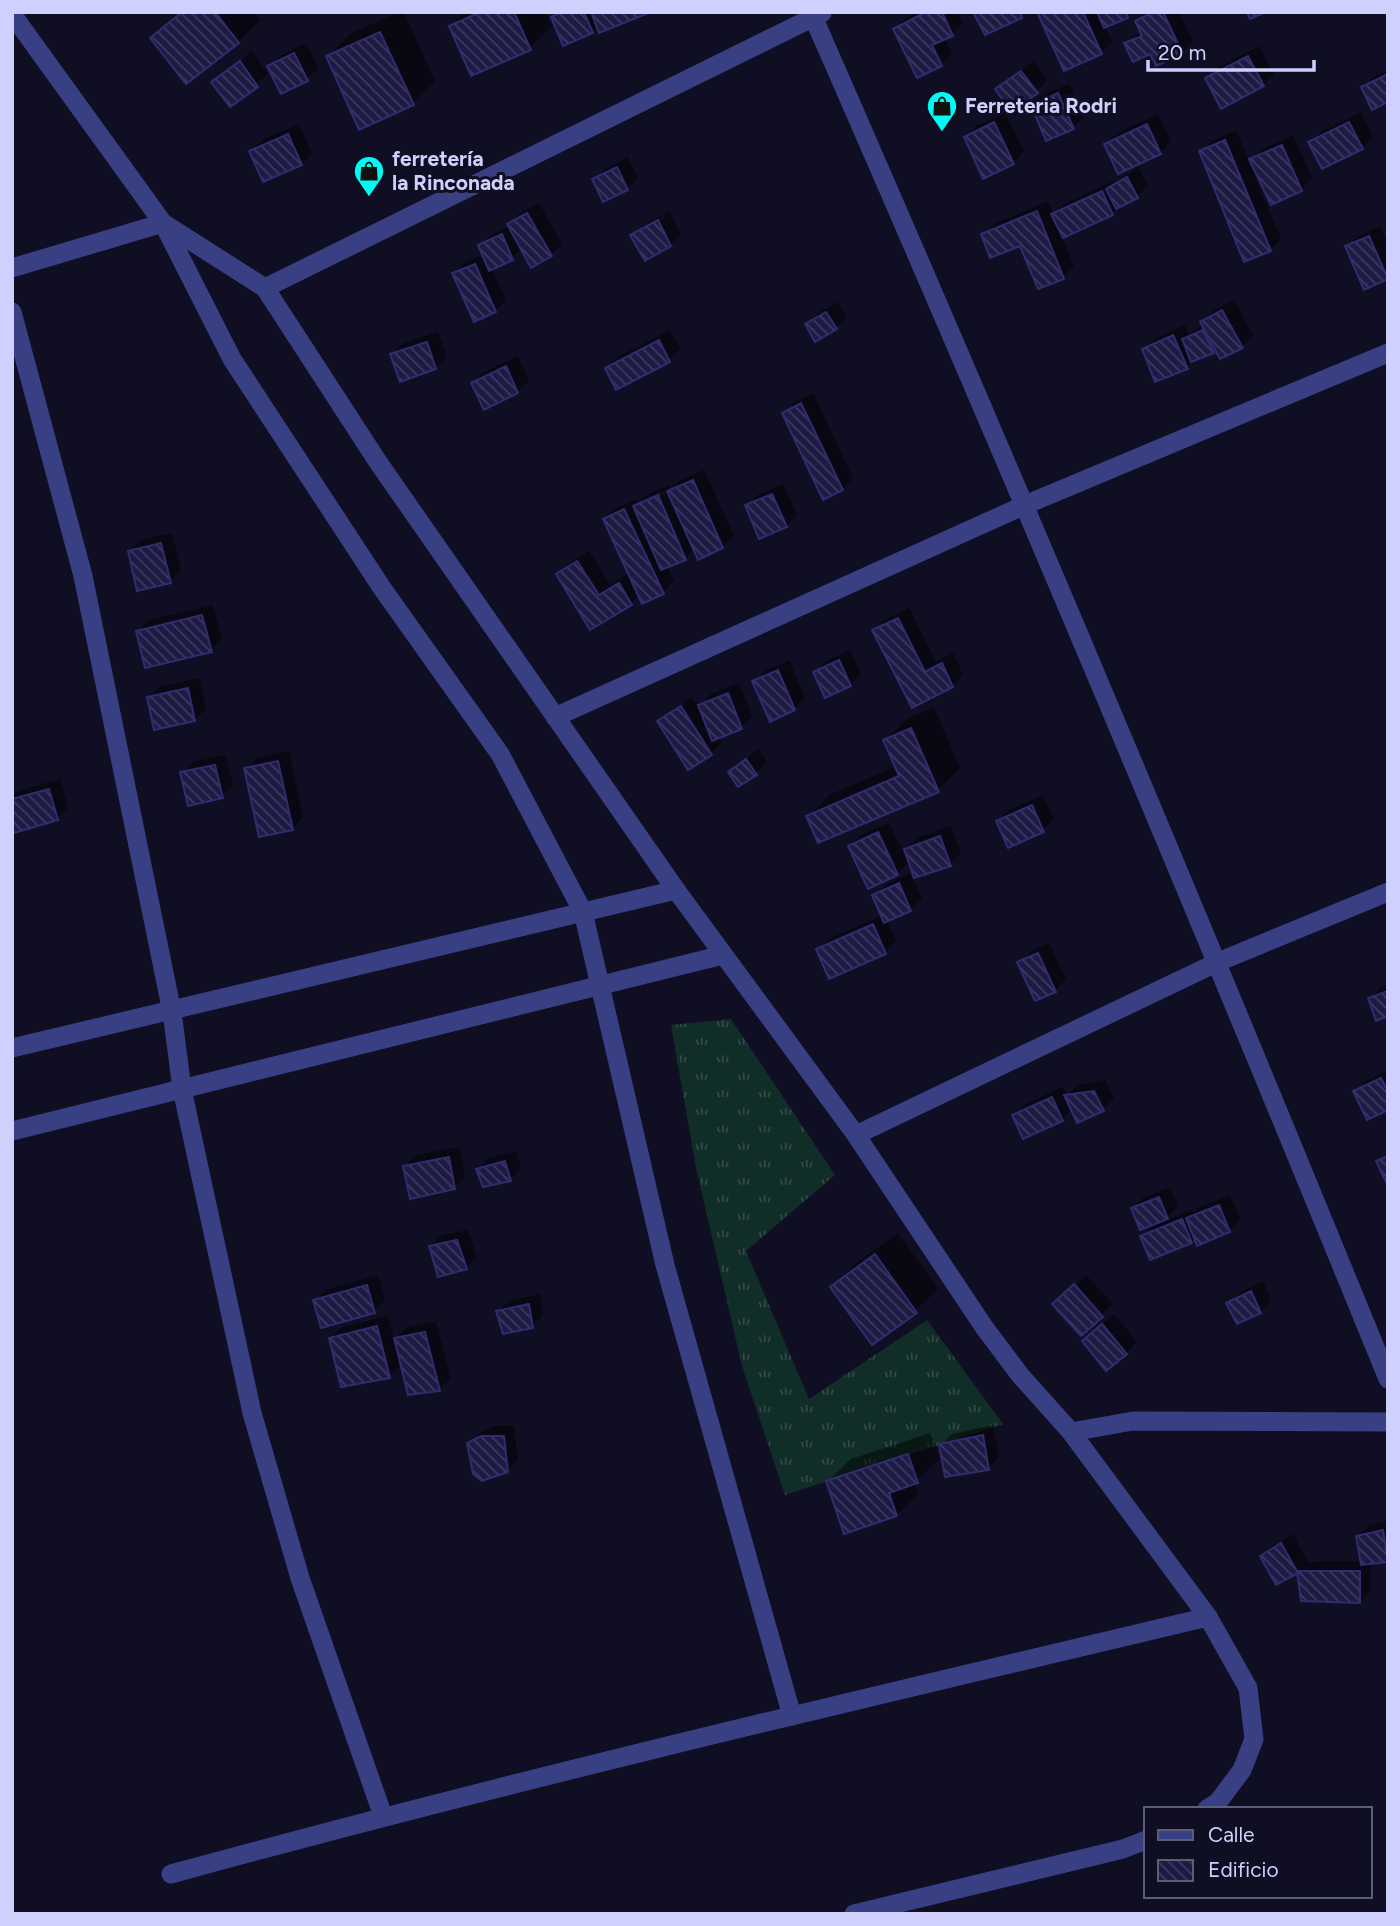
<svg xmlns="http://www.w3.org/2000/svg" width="1400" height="1926" font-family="Figtree,sans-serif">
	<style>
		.grass { fill: url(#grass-tufts) }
		.shadow { fill: #0007; fill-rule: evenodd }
		.building { fill: url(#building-back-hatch); stroke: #312b70; stroke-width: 2 }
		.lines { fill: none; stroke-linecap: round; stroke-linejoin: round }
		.minor { stroke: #383f82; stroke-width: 19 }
		.labels { text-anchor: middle; stroke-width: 6; stroke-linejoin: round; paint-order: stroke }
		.poi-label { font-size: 21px; font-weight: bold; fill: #d0d0ff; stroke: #0f0e23; text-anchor: start }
	</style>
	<defs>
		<pattern id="grass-tufts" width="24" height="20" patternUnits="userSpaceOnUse" patternTransform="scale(1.75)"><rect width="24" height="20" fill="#112d28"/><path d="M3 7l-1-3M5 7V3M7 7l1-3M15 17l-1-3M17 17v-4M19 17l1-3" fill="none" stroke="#334a48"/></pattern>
		<pattern id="building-back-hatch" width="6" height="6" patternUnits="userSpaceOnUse" patternTransform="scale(1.75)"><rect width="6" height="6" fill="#1d1a44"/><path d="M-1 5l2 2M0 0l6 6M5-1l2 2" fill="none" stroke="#3d3a60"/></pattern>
	</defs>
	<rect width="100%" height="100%" fill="#0f0e23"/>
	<polygon class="grass" points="731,1019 835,1175 746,1251 809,1399 927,1320 1003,1424 785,1495 742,1366 696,1168 671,1025"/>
	<g class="shadow">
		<polygon points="179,12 254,12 260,20 238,42 152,38"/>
		<polygon points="399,12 404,12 435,81 413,103 328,56 350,34"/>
		<polygon points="465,12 546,12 552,26 530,48 451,26"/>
		<polygon points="558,12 646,12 598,26 592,32 553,18"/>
		<polygon points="918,12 958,12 963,23 952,34 944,38 952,54 941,65 895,29 906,18"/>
		<polygon points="1039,12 1132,12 1127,17 1105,26 1112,42 1101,53"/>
		<polygon points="1146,12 1179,12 1193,41 1182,52 1126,44 1142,31 1137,21"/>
		<polygon points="306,43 318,68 307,79 282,92 269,67 280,56"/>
		<polygon points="1259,46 1274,74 1263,85 1207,79 1218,68"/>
		<polygon points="252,51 268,74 230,105 214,83"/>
		<polygon points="1033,61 1047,80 1037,91 997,90"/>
		<polygon points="1388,70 1388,100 1363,88 1374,77"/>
		<polygon points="1069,84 1084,117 1073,128 1033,105 1044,94"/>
		<polygon points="1361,112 1373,137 1362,148 1310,143 1321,132"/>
		<polygon points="1005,113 1024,151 1013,163 966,137 977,126"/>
		<polygon points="1158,114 1171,142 1160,153 1106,144 1117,133"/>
		<polygon points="299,124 312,153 301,164 251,151 262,140"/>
		<polygon points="1236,130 1281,239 1270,250 1201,152 1212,141"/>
		<polygon points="1293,135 1312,178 1301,189 1271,202 1252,160 1263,149"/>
		<polygon points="628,157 638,178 627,189 594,180 605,169"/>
		<polygon points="1138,167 1148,185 1137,196 1120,205 1112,213 1062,237 1074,266 1063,277 1039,287 1021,243 983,235 994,224 1048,201 1053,214 1064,204 1114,181 1114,183"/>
		<polygon points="539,203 562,244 551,255 522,248 512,258 492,268 506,300 495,311 454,274 465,262 484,255 480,246 491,235 510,226 520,213"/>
		<path d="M669 211 681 234 670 245 633 236 644 225ZM664 215 666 218 643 230V226Z"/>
		<polygon points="1380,226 1388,243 1387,278 1347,247 1358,236"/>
		<polygon points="1234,300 1253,335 1242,346 1216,348 1196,358 1187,367 1144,350 1155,339 1185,325 1189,335 1203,325 1202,323 1213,311"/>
		<polygon points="838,302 847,317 836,328 807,324 818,313"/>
		<polygon points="670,330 680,349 669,360 607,368 618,357"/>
		<polygon points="438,332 447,357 436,368 392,354 403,343"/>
		<polygon points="518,356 529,381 517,392 473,383 484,372"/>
		<polygon points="813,393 853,478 842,489 784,413 795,402"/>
		<path d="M704 470 734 536 722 547 695 548 685 558 667 567 674 581 663 592 643 601 640 594 631 603 591 628 558 575 569 564 589 551 610 585 630 573 605 519 616 508 635 499 638 504 646 495 669 485 671 489 680 480ZM666 490 667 493 646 502V498Z"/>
		<polygon points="783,484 797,515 786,526 747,506 758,495"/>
		<polygon points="172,533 181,570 170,581 130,551 141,540"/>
		<polygon points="213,605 222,639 211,650 138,631 149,620"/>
		<polygon points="909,608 936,662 953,653 963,675 952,686 912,706 874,630 886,619"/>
		<polygon points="850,650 861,674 850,685 815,672 826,661"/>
		<polygon points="789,660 805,698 794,709 754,682 765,671"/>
		<polygon points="199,678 206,709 194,720 149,698 160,687"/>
		<polygon points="739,683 752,716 741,727 718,737 722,742 711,753 659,722 670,711 692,697 699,707 711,694"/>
		<polygon points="934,707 960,768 938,790 808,816 831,794 897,766 885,740 908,718"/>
		<polygon points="758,749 767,762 756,773 731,772"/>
		<polygon points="289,751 303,817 292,828 246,769 257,758"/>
		<polygon points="225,755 233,785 222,796 182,773 193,762"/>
		<polygon points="60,779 68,807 57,818 12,820 12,796 18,791"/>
		<polygon points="1043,795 1054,819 1043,830 998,821 1009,810"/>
		<polygon points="889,823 907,860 909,859 906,849 917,838 951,826 961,853 950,864 910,861 897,874 850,846 861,835"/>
		<polygon points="910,873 922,898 910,909 887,920 896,941 885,952 818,950 829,939 883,915 874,896 885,885"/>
		<polygon points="1049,943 1066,979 1055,990 1019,963 1030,952"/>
		<polygon points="1388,985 1388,1014 1370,999 1381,987"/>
		<polygon points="1388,1070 1388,1108 1355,1092 1366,1081"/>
		<polygon points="1105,1080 1114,1098 1103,1109 1072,1109 1062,1120 1014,1115 1025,1104 1063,1087 1067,1095 1077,1085"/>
		<polygon points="460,1147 465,1177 454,1188 405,1166 416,1155"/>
		<polygon points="516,1151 521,1168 510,1179 478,1169 489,1158"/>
		<polygon points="1170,1187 1178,1206 1162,1222 1193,1209 1194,1212 1199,1207 1230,1195 1240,1219 1229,1230 1196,1237 1191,1242 1142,1237 1158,1221 1133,1208 1144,1197"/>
		<polygon points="468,1230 477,1257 466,1268 431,1246 442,1235"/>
		<polygon points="898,1233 938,1289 915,1311 833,1287 855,1264"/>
		<polygon points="378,1275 385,1300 374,1311 315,1301 326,1290"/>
		<polygon points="1086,1275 1113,1304 1081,1334 1065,1293"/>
		<polygon points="1263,1281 1271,1301 1260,1312 1238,1322 1229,1303 1240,1292"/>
		<polygon points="540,1294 543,1315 532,1326 498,1312 509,1301"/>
		<polygon points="1114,1314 1137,1342 1126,1353 1095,1330"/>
		<polygon points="388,1316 394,1340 407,1327 436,1322 451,1378 440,1389 410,1393 402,1363 389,1377 330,1338 342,1327"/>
		<polygon points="993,1425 999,1457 988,1468 941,1445 952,1434"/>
		<polygon points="494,1426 514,1426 518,1460 507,1471 469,1444 480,1433"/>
		<polygon points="930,1433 940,1459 915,1482 918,1493 896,1515 828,1481 851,1459"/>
		<polygon points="1388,1521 1388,1560 1371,1562 1370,1591 1359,1602 1302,1599 1299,1570 1277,1582 1263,1556 1274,1545 1293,1534 1308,1562 1362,1561 1358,1536 1369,1525"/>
	</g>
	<g class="building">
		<polygon points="182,12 215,12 239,43 186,84 150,38"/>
		<polygon points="480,12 514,12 531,50 471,76 449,26"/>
		<polygon points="562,12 584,12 593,33 563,46 551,17"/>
		<polygon points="591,12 651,12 599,33"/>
		<polygon points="926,12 942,12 953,36 932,45 942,66 917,78 893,29"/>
		<polygon points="973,12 1020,12 1022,18 985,35"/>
		<polygon points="1037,12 1083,12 1102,54 1064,71"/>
		<polygon points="1097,12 1126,12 1128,18 1104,28"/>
		<polygon points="1153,12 1163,12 1183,54 1156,66 1150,54 1133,62 1124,43 1142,36 1135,21"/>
		<polygon points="1247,12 1266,12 1250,19"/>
		<polygon points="380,32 414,105 359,130 326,56"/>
		<polygon points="294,53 308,81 281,94 267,66"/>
		<polygon points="1248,56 1264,86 1221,109 1205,78"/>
		<polygon points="240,61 258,87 230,107 211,82"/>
		<polygon points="1021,71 1038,93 1011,112 995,89"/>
		<polygon points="1388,74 1388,102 1372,110 1361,87"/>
		<polygon points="1058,93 1074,129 1046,141 1031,105"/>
		<polygon points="994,122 1014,164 983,179 964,137"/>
		<polygon points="1349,122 1363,149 1322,169 1308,142"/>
		<polygon points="1147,124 1161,154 1118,174 1104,144"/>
		<polygon points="288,134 302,165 263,182 249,151"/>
		<polygon points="1225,140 1271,251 1244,262 1199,151"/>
		<polygon points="1282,145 1302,191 1271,205 1249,159"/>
		<polygon points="617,167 628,190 603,202 592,179"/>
		<polygon points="1127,177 1138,198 1116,209 1106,189"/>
		<polygon points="1102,191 1113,215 1063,238 1051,214"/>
		<polygon points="1037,211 1064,279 1038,289 1020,246 990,258 981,234"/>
		<polygon points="527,213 552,256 531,268 507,224"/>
		<polygon points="658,220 671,246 645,261 630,235"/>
		<polygon points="502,234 513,260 489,271 478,245"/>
		<polygon points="1369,236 1388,279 1364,290 1345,246"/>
		<polygon points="475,264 496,312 474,322 452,273"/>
		<polygon points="1222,310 1243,348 1220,359 1200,322"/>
		<polygon points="826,312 837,329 815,342 805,324"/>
		<polygon points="1203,330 1214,353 1191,362 1182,339"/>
		<polygon points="1173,335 1188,369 1155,382 1142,349"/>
		<polygon points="659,340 670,362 616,390 605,368"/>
		<polygon points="427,342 436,369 400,382 390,354"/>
		<polygon points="506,366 518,393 484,410 471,383"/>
		<polygon points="801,403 843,490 823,500 782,413"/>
		<polygon points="693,480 723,548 698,560 667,491"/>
		<polygon points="772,494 787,527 759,539 745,505"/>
		<polygon points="658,495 686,560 661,570 633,506"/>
		<polygon points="624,509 664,594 642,604 603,519"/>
		<polygon points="161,543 171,583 137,591 128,551"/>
		<polygon points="577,561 599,595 619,583 632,605 590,630 556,574"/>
		<polygon points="202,615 212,652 145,668 136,631"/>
		<polygon points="898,618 925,672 942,663 953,687 912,708 872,630"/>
		<polygon points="839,660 851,686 825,698 813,672"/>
		<polygon points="778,670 795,710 770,722 752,681"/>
		<polygon points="188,688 195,721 154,730 147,697"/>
		<polygon points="728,693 742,729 712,741 698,705"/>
		<polygon points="681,706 712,755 688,770 657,721"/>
		<polygon points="911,728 939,792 818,843 806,816 899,776 883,740"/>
		<polygon points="746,759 757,775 738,787 728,772"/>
		<polygon points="278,761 293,830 259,837 244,768"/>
		<polygon points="215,765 223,798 188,806 180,772"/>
		<polygon points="49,789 58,820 14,833 12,826 12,799"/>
		<polygon points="1032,805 1044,832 1008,848 996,821"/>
		<polygon points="878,832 898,875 868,889 848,846"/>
		<polygon points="940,836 951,866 914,878 904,849"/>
		<polygon points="899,883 911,911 884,923 872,895"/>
		<polygon points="873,924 886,954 829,979 816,949"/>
		<polygon points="1038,953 1056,992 1035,1001 1017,962"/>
		<polygon points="1388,991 1388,1016 1376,1021 1368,998"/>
		<polygon points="1381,1078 1388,1092 1388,1110 1367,1120 1353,1091"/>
		<polygon points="1094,1091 1104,1111 1077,1123 1064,1095"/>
		<polygon points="1052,1097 1063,1121 1023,1139 1012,1115"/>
		<polygon points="1388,1156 1388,1186 1376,1161"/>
		<polygon points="449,1157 455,1189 410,1199 403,1166"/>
		<polygon points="505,1161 511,1181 483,1187 476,1169"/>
		<polygon points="1159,1197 1168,1219 1140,1230 1131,1208"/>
		<polygon points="1219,1205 1230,1232 1197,1246 1186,1218"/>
		<polygon points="1182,1219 1192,1243 1150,1260 1140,1236"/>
		<polygon points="457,1240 467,1269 438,1277 429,1246"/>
		<polygon points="875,1254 917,1313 872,1345 830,1287"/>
		<polygon points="1074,1284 1103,1317 1081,1336 1052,1304"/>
		<polygon points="367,1285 375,1313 321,1328 313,1300"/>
		<polygon points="1251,1291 1261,1313 1237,1324 1226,1303"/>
		<polygon points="529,1304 533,1328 503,1334 496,1311"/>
		<polygon points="1102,1324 1127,1354 1106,1371 1082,1341"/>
		<polygon points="377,1326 390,1378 341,1387 329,1338"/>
		<polygon points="425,1332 440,1391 408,1395 394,1338"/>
		<polygon points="983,1435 989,1470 945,1477 939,1444"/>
		<polygon points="481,1436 504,1436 508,1472 482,1481 473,1474 467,1443"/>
		<polygon points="908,1454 918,1483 889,1493 897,1516 844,1534 826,1481"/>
		<polygon points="1383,1530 1388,1562 1361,1565 1356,1536"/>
		<polygon points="1281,1543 1298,1573 1276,1585 1260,1556"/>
		<polygon points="1297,1571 1360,1571 1360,1603 1301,1601"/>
	</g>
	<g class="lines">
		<g class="minor">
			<path d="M811 12C1010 465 1201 921 1388 1379"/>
			<polyline points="12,14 163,223 265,288 378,462 676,890 856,1135 984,1327 1020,1375 1071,1432 1208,1617 1248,1688 1254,1739 1242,1770 1218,1802 1207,1809"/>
			<polyline points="12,268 163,223 232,359 382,588 500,754 583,912 665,1265 792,1716"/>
			<polyline points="265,288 822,13"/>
			<polyline points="12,312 83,576 172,1012 182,1089 252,1413 300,1578 383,1816"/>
			<polyline points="555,717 1025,505 1388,353"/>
			<polyline points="12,1048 676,890"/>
			<polyline points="12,1131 723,955"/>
			<polyline points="856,1135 1218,962 1388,892"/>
			<polyline points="1071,1432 1133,1421 1388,1422"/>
			<path d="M171 1874C514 1780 861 1699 1208 1617"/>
			<polyline points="854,1914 1123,1849 1146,1840"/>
		</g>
	</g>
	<defs>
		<g id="shop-pin" transform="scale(1.575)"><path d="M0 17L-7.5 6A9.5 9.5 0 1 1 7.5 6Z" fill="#00fbf5" stroke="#0f0e23"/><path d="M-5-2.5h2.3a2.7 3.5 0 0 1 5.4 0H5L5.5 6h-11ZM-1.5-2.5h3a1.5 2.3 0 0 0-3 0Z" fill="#111"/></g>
	</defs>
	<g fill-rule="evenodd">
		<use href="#shop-pin" x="942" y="106"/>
		<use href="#shop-pin" x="369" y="171"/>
	</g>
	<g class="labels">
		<g class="poi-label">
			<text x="965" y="113">Ferreteria Rodri</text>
			<text x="392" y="166">ferretería<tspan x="392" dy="24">la Rinconada</tspan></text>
		</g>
	</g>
	<rect width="1400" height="1926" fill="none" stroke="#d0d0ff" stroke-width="28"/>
	<rect x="1144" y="1807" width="228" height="91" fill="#0f0e23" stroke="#5c5c7b" stroke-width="2"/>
	<rect x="1158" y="1830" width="35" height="10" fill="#383f82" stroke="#5c5c7b" stroke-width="2"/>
	<text x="1208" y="1842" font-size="21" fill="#d0d0ff">Calle</text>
	<rect x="1158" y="1860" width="35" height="21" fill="url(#building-back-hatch)" stroke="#5c5c7b" stroke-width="2"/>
	<text x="1208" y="1877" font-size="21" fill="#d0d0ff">Edificio</text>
	<path d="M1148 60v10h166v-10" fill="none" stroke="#d0d0ff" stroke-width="3.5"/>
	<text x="1158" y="60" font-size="21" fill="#d0d0ff" stroke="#0f0e23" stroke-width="5" paint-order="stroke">20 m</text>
</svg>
